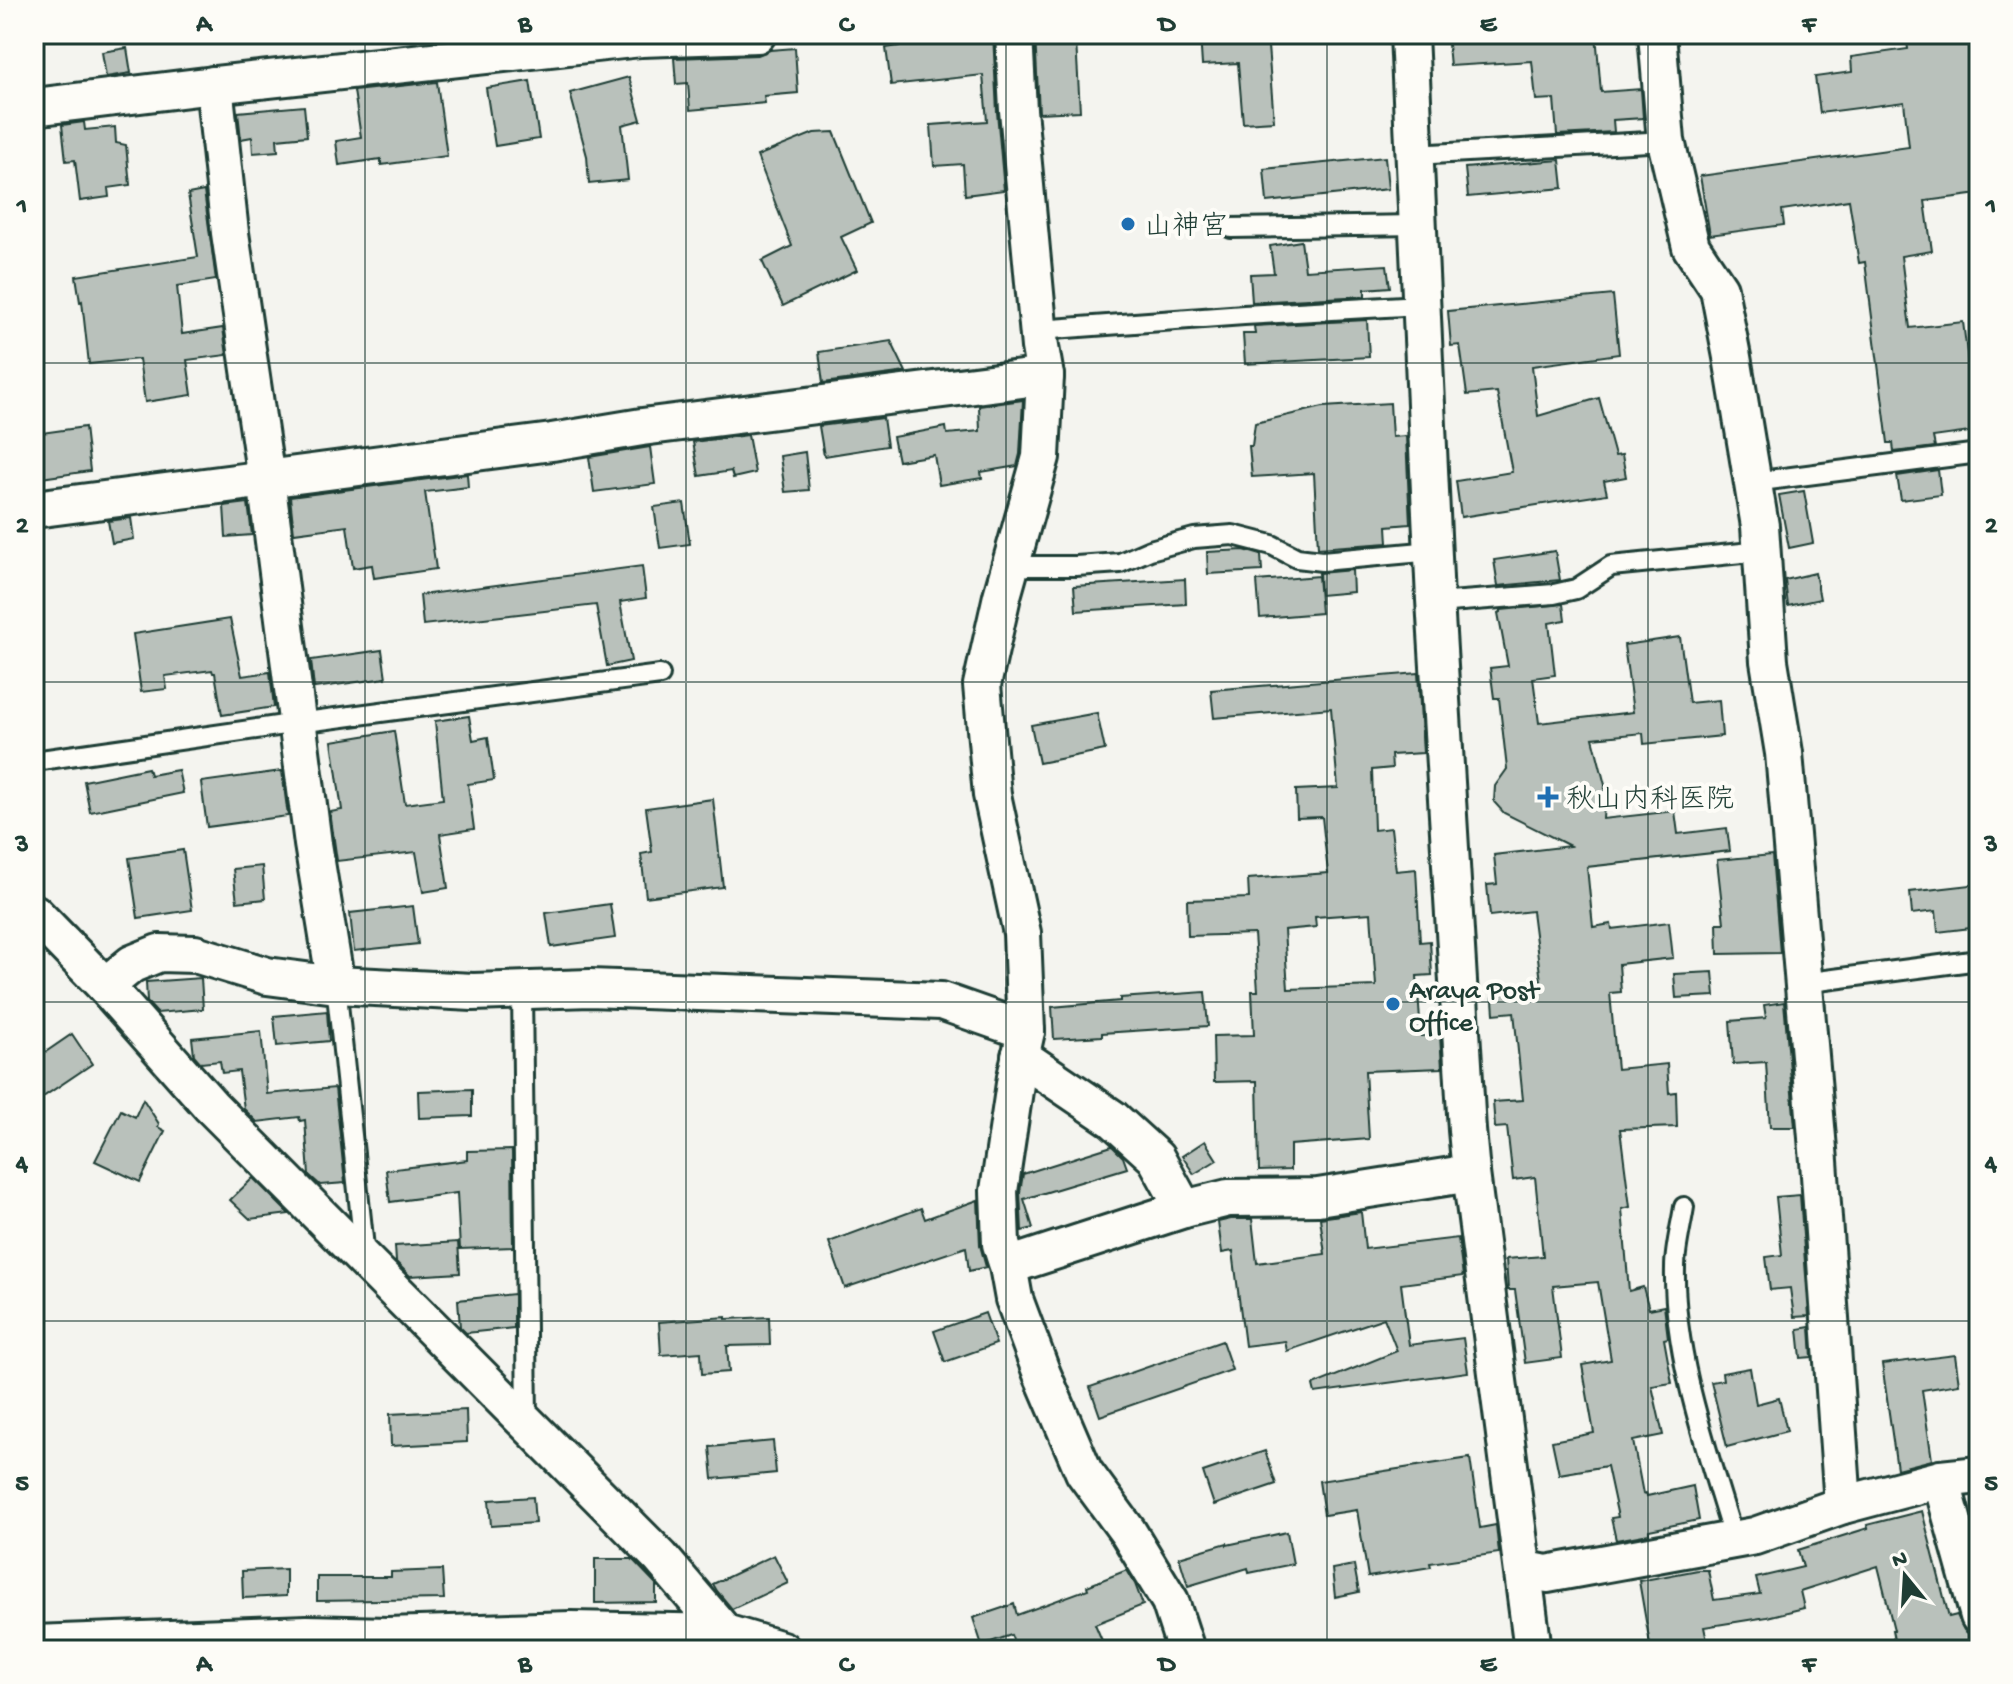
<svg xmlns="http://www.w3.org/2000/svg" width="2013" height="1684" font-family="'Gochi Hand','Klee One',sans-serif">
	<style>
		.building { fill: #b9c1bb; stroke: #1f3d34; stroke-width: 2; fill-rule: evenodd }
		.lines { fill: none; stroke-linecap: round; stroke-linejoin: round }
		.lane-casing { stroke: #1f3d34; stroke-width: 24 }
		.street-casing { stroke: #1f3d34; stroke-width: 42 }
		.lane { stroke: #fdfcf7; stroke-width: 18 }
		.street { stroke: #fdfcf7; stroke-width: 36 }
		.grid { fill: none; stroke: #1f3d34; stroke-width: 2; stroke-opacity: 0.55 }
		.poi-dot { fill: #1f6fb2; stroke: #fdfcf7; stroke-width: 3 }
		.labels { text-anchor: middle; stroke-width: 8; stroke-linejoin: round; paint-order: stroke }
		.poi-label { font-size: 28px; fill: #1f3d34; stroke: #fdfcf7; text-anchor: start }
		.neatline { fill: none; stroke: #1f3d34; stroke-width: 3 }
		.grid-label { font-size: 26px; text-anchor: middle; font-weight: bold; fill: #1f3d34 }
	</style>
	<rect width="100%" height="100%" fill="#f4f4ef"/>
	<filter id="ink" filterUnits="userSpaceOnUse"><feTurbulence type="fractalNoise" baseFrequency=".0125" numOctaves="2"/><feDisplacementMap in="SourceGraphic" scale="16" xChannelSelector="R" yChannelSelector="G"/><feConvolveMatrix kernelMatrix="1 2 1 2 8 2 1 2 1" color-interpolation-filters="sRGB"/></filter>
	<g filter="url(#ink)">
		<g class="building">
			<polygon points="975,34 993,34 997,112 1004,190 965,195 963,164 934,166 931,125 987,121 983,75 891,85 886,48"/>
			<polygon points="1035,34 1057,34 1058,42 1076,41 1080,111 1039,113"/>
			<polygon points="1200,34 1267,34 1274,121 1243,123 1238,63 1202,65"/>
			<polygon points="1447,34 1596,34 1601,92 1641,89 1643,118 1613,120 1614,132 1557,135 1554,99 1536,100 1532,61 1450,66"/>
			<polygon points="1906,34 1979,34 1979,194 1925,201 1932,251 1901,256 1910,328 1963,322 1977,431 1933,437 1935,447 1894,452 1893,443 1888,443 1865,262 1859,263 1849,200 1782,210 1784,225 1710,235 1700,176 1909,147 1904,102 1820,113 1815,77 1852,72 1851,57 1908,49"/>
			<polygon points="127,48 131,73 106,77 102,52"/>
			<polygon points="795,48 798,93 764,96 765,103 690,110 688,83 676,84 674,58 758,55 770,50"/>
			<polygon points="629,77 641,120 622,125 628,180 589,184 587,156 570,93"/>
			<polygon points="530,81 539,139 495,146 486,88"/>
			<polygon points="437,82 447,156 381,165 381,159 339,165 336,141 361,137 354,91"/>
			<polygon points="304,106 307,136 277,139 278,151 253,153 252,137 241,139 238,112"/>
			<polygon points="84,122 85,130 115,127 116,143 126,145 130,185 108,188 109,197 80,201 75,160 66,161 62,125"/>
			<polygon points="834,132 871,223 841,237 857,270 783,306 762,261 792,246 757,156 814,133"/>
			<polygon points="1385,157 1388,189 1267,202 1264,169"/>
			<polygon points="1560,160 1563,188 1468,197 1465,168"/>
			<polygon points="204,191 216,280 177,286 182,334 223,328 227,355 187,360 192,395 145,402 139,359 89,364 82,301 80,302 76,276 198,257 188,194"/>
			<polygon points="1301,241 1305,270 1387,265 1390,287 1365,289 1365,296 1252,302 1250,274 1274,273 1270,246"/>
			<polygon points="1613,295 1619,354 1532,366 1538,416 1599,398 1615,456 1622,455 1626,477 1604,481 1607,494 1461,517 1456,481 1512,472 1497,392 1467,395 1460,345 1451,346 1448,311"/>
			<polygon points="1367,320 1369,357 1245,364 1243,334 1255,334 1254,326"/>
			<polygon points="891,341 906,372 823,383 819,352"/>
			<polygon points="1023,400 1020,454 1017,466 981,472 982,478 939,485 934,455 898,461 893,437 946,427 947,434 980,431 979,406"/>
			<polygon points="1390,403 1392,437 1406,436 1410,524 1387,526 1388,543 1318,548 1314,473 1252,477 1249,446 1252,446 1255,423 1323,407"/>
			<polygon points="883,418 887,446 824,456 819,426"/>
			<polygon points="85,427 90,471 34,479 34,434"/>
			<polygon points="748,435 755,473 733,478 731,471 699,476 693,442"/>
			<polygon points="650,447 655,484 594,492 589,457"/>
			<polygon points="805,452 809,490 785,492 780,456"/>
			<polygon points="1938,470 1941,495 1901,500 1897,476"/>
			<polygon points="467,474 468,487 425,492 436,569 374,578 372,565 353,568 347,526 294,533 290,497"/>
			<polygon points="1804,491 1813,543 1789,548 1779,495"/>
			<polygon points="248,503 252,535 226,537 224,506"/>
			<polygon points="684,503 690,544 660,548 654,507"/>
			<polygon points="131,518 134,539 112,543 108,521"/>
			<polygon points="1244,550 1261,555 1262,571 1208,574 1207,552"/>
			<polygon points="1555,551 1560,580 1498,586 1494,560"/>
			<polygon points="642,566 646,598 620,602 631,661 607,666 596,605 423,625 420,595"/>
			<polygon points="1352,570 1353,592 1320,595 1319,573"/>
			<polygon points="1815,573 1820,599 1788,606 1785,580"/>
			<polygon points="1318,576 1321,613 1260,618 1257,581"/>
			<polygon points="1185,579 1186,604 1076,611 1074,586"/>
			<polygon points="1563,604 1565,620 1549,623 1555,675 1533,678 1539,723 1633,712 1624,645 1680,637 1689,703 1719,700 1722,736 1644,744 1643,733 1593,738 1605,785 1603,819 1675,811 1678,834 1727,828 1730,851 1587,867 1593,927 1611,924 1612,929 1669,922 1673,958 1619,964 1621,992 1610,993 1617,1069 1667,1064 1669,1093 1676,1092 1677,1127 1620,1129 1630,1207 1622,1209 1629,1291 1643,1287 1649,1309 1664,1306 1668,1338 1664,1339 1672,1383 1652,1386 1663,1435 1633,1441 1643,1494 1646,1493 1647,1496 1693,1486 1699,1520 1649,1530 1649,1534 1616,1540 1611,1518 1618,1517 1607,1466 1559,1474 1552,1441 1594,1433 1582,1365 1611,1360 1598,1282 1553,1286 1562,1358 1525,1363 1515,1290 1508,1290 1506,1259 1543,1256 1535,1177 1513,1180 1507,1127 1495,1128 1493,1102 1523,1100 1514,1012 1494,1014 1492,986 1541,981 1532,911 1490,916 1487,885 1497,884 1494,855 1570,846 1504,813 1494,802 1495,786 1507,769 1499,698 1494,698 1490,668 1508,666 1498,613 1501,612 1501,610"/>
			<polygon points="230,619 242,676 270,672 274,707 222,715 215,673 213,673 212,670 165,676 167,689 141,692 133,634"/>
			<polygon points="382,650 386,678 314,688 311,660"/>
			<path d="M1418 673 1423 753 1391 755 1392 768 1372 770 1374 830 1391 828 1396 871 1416 869 1420 942 1430 941 1432 975 1417 976 1421 1036 1440 1035 1442 1068 1365 1071 1369 1139 1290 1145V1170L1259 1171 1257 1081 1214 1082 1213 1036 1254 1035 1252 991H1258L1254 934 1188 936 1187 900 1249 898 1248 879 1328 873 1322 817 1297 818 1296 790 1338 788 1331 708 1214 718 1211 690ZM1371 913 1376 986 1288 989 1284 930 1316 927 1315 917Z"/>
			<polygon points="1097,713 1105,750 1039,763 1031,725"/>
			<polygon points="469,716 473,740 488,737 494,780 468,784 474,829 440,834 448,888 423,892 416,852 337,861 330,812 342,810 332,741 394,731 405,804 443,799 435,721"/>
			<polygon points="148,768 150,775 178,770 183,793 90,812 84,781"/>
			<polygon points="282,771 288,816 207,827 201,782"/>
			<polygon points="713,799 723,887 646,897 641,854 652,852 646,808"/>
			<polygon points="183,850 192,910 138,918 129,858"/>
			<polygon points="1772,855 1780,953 1718,954 1717,923 1724,923 1717,860"/>
			<polygon points="262,866 265,899 237,902 233,869"/>
			<polygon points="1979,884 1979,927 1938,932 1936,911 1912,914 1910,892"/>
			<polygon points="610,904 615,938 551,947 546,913"/>
			<polygon points="413,906 418,944 354,951 350,913"/>
			<polygon points="1713,972 1715,996 1676,998 1674,974"/>
			<polygon points="201,978 203,1009 157,1013 147,1002 146,982"/>
			<polygon points="1205,992 1208,1026 1102,1033 1102,1036 1054,1039 1052,1007 1120,1001 1120,998"/>
			<polygon points="1784,1002 1795,1127 1770,1127 1766,1062 1733,1064 1730,1021 1766,1018 1764,1005"/>
			<polygon points="327,1011 329,1041 277,1046 274,1016"/>
			<polygon points="261,1031 267,1094 335,1088 345,1183 320,1185 309,1175 305,1120 300,1121 299,1117 257,1122 244,1109 239,1071 222,1073 220,1061 201,1063 194,1055 192,1038"/>
			<polygon points="72,1034 92,1064 34,1103 34,1060"/>
			<polygon points="472,1089 472,1116 419,1118 418,1091"/>
			<polygon points="143,1099 159,1124 158,1127 165,1131 140,1182 95,1161 121,1110 135,1117"/>
			<polygon points="1205,1141 1217,1160 1194,1174 1182,1156"/>
			<polygon points="1112,1146 1123,1157 1127,1168 1024,1199 1033,1228 1022,1231 1020,1192 1023,1174"/>
			<polygon points="512,1150 513,1247 460,1249 457,1193 390,1202 386,1170 467,1160 467,1151"/>
			<polygon points="253,1178 289,1214 250,1219 230,1200"/>
			<polygon points="1800,1195 1809,1316 1794,1317 1790,1288 1770,1290 1766,1257 1782,1255 1776,1197"/>
			<polygon points="978,1200 980,1245 986,1267 969,1271 966,1247 845,1288 829,1242 921,1208 925,1219"/>
			<polygon points="1361,1212 1365,1249 1458,1238 1463,1276 1401,1284 1409,1345 1463,1338 1468,1372 1315,1393 1313,1385 1397,1351 1384,1318 1287,1351 1285,1341 1245,1346 1233,1251 1222,1253 1218,1222 1231,1219 1252,1219 1257,1263 1325,1254 1320,1218"/>
			<polygon points="458,1242 460,1273 410,1276 396,1262 395,1246"/>
			<polygon points="514,1294 514,1328 466,1333 460,1327 458,1300"/>
			<polygon points="985,1313 996,1344 945,1362 934,1331"/>
			<polygon points="726,1317 726,1319 769,1317 770,1345 727,1346 729,1372 702,1374 701,1352 661,1355 659,1322"/>
			<polygon points="1810,1327 1812,1357 1801,1358 1798,1329"/>
			<polygon points="1222,1341 1232,1370 1100,1416 1090,1387"/>
			<polygon points="1955,1355 1959,1384 1922,1390 1932,1460 1897,1469 1882,1364"/>
			<polygon points="1750,1368 1756,1404 1779,1398 1787,1431 1727,1447 1711,1382 1723,1380 1722,1373"/>
			<polygon points="466,1410 467,1442 391,1446 390,1414"/>
			<polygon points="773,1441 776,1473 713,1479 710,1447"/>
			<polygon points="1265,1451 1276,1484 1214,1505 1203,1472"/>
			<polygon points="1470,1458 1480,1528 1496,1525 1499,1553 1430,1563 1431,1567 1368,1577 1357,1510 1324,1515 1319,1481"/>
			<polygon points="533,1497 535,1523 491,1526 489,1500"/>
			<polygon points="1922,1511 1949,1617 1957,1615 1964,1630 1969,1634 1973,1650 1896,1650 1892,1630 1894,1630 1878,1566 1800,1591 1804,1608 1767,1617 1704,1627 1709,1650 1651,1650 1639,1581 1698,1570 1708,1570 1714,1600 1760,1594 1756,1578 1803,1567 1798,1550 1868,1528 1867,1525"/>
			<polygon points="1287,1532 1293,1564 1249,1573 1248,1568 1188,1586 1179,1557 1227,1543 1227,1545"/>
			<polygon points="774,1555 788,1583 732,1609 717,1591 713,1584"/>
			<polygon points="595,1559 632,1559 656,1584 656,1602 595,1603"/>
			<polygon points="1354,1565 1359,1592 1335,1597 1332,1569"/>
			<polygon points="286,1569 286,1596 243,1598 242,1571"/>
			<polygon points="442,1570 444,1599 317,1601 317,1577 391,1577 391,1572"/>
			<polygon points="1127,1570 1135,1584 1143,1605 1095,1624 1106,1650 1017,1650 1011,1635 982,1645 973,1618 1014,1604 1017,1615 1088,1589 1087,1586"/>
		</g>
		<g class="lines">
			<g class="lane-casing">
				<g id="lane">
					<polyline points="1414,155 1666,141"/>
					<polyline points="1231,228 1417,225"/>
					<polyline points="1039,330 1244,315 1421,305"/>
					<polyline points="1753,482 1979,453"/>
					<polyline points="1011,566 1076,566 1120,563 1150,550 1194,538 1233,535 1272,545 1297,558 1322,561 1433,551"/>
					<polyline points="1436,603 1554,594 1576,589 1611,566 1762,551"/>
					<polyline points="34,761 298,723 660,675"/>
					<polyline points="1803,983 1979,960"/>
					<polyline points="336,985 365,1257"/>
					<polyline points="522,990 527,1419"/>
					<path d="M1684 1207C1681 1227 1675 1248 1675 1268 1673 1357 1709 1455 1734 1540"/>
				</g>
			</g>
			<g class="street-casing">
				<g id="street">
					<polyline points="1014,34 1018,110 1040,347 1045,376 1041,457 1002,596 982,685 992,795 1022,933 1026,1031 1016,1077 999,1191 1001,1244 1008,1266 1014,1299 1042,1374 1084,1472 1128,1532 1170,1601 1186,1650"/>
					<polyline points="1409,34 1435,600 1467,1130 1471,1173 1533,1650"/>
					<polyline points="1657,34 1666,141 1691,247 1719,289 1732,357 1760,526 1769,661 1784,753 1819,1161 1843,1505"/>
					<polyline points="214,85 230,233 266,479 313,844 336,985"/>
					<polyline points="34,107 214,85 641,38 757,34"/>
					<polyline points="34,509 552,442 642,427 1045,376"/>
					<polyline points="34,913 105,986 211,1106 660,1557 725,1633 782,1650"/>
					<polyline points="105,986 132,964 159,953 195,954 267,976 336,985 473,992 590,988 941,1001 1026,1031"/>
					<polyline points="1020,1056 1113,1119 1156,1158 1184,1209"/>
					<polyline points="1008,1266 1184,1209 1228,1198 1318,1197 1471,1173"/>
					<polyline points="1941,1479 1979,1616"/>
					<polyline points="1523,1569 1547,1574 1755,1536 1843,1505 1941,1479 1979,1475"/>
					<polyline points="34,1644 307,1634 388,1636 571,1630 725,1633 728,1648"/>
				</g>
			</g>
			<use href="#lane" class="lane"/>
			<use href="#street" class="street"/>
		</g>
	</g>
	<path class="grid" d="M365 34V1650M686 34V1650M1006 34V1650M1327 34V1650M1648 34V1650M34 363H1979M34 682H1979M34 1002H1979M34 1321H1979"/>
	<g class="poi-dot">
		<circle cx="1128" cy="224" r="8"/>
		<path d="M1544 785h8v8h8v8h-8v8h-8v-8h-8v-8h8z"/>
		<circle cx="1393" cy="1004" r="8"/>
	</g>
	<g class="labels">
		<g class="poi-label">
			<text x="1144" y="234">山神宮</text>
			<text x="1566" y="807">秋山内科医院</text>
			<text x="1409" y="998">Araya Post<tspan x="1409" dy="32">Office</tspan></text>
		</g>
	</g>
	<rect width="2013" height="1684" fill="none" stroke="#fdfcf7" stroke-width="88"/>
	<g transform="translate(1905 1576) rotate(342)" stroke="#fdfcf7" stroke-width="6" paint-order="stroke">
	<path d="M0-6L14 30L0 20L-14 30Z" fill="#1f3d34"/>
	<text y="-12" font-size="22" font-weight="bold" text-anchor="middle" fill="#1f3d34">N</text>
	</g>
	<rect x="44" y="44" width="1925" height="1596" class="neatline"/>
	<g class="grid-label">
		<text x="204" y="31">A</text>
		<text x="525" y="31">B</text>
		<text x="846" y="31">C</text>
		<text x="1167" y="31">D</text>
		<text x="1488" y="31">E</text>
		<text x="1809" y="31">F</text>
		<text x="22" y="213">1</text>
		<text x="1991" y="213">1</text>
		<text x="22" y="532">2</text>
		<text x="1991" y="532">2</text>
		<text x="22" y="851">3</text>
		<text x="1991" y="851">3</text>
		<text x="22" y="1170">4</text>
		<text x="1991" y="1170">4</text>
		<text x="22" y="1490">5</text>
		<text x="1991" y="1490">5</text>
		<text x="204" y="1671">A</text>
		<text x="525" y="1671">B</text>
		<text x="846" y="1671">C</text>
		<text x="1167" y="1671">D</text>
		<text x="1488" y="1671">E</text>
		<text x="1809" y="1671">F</text>
	</g>
</svg>
